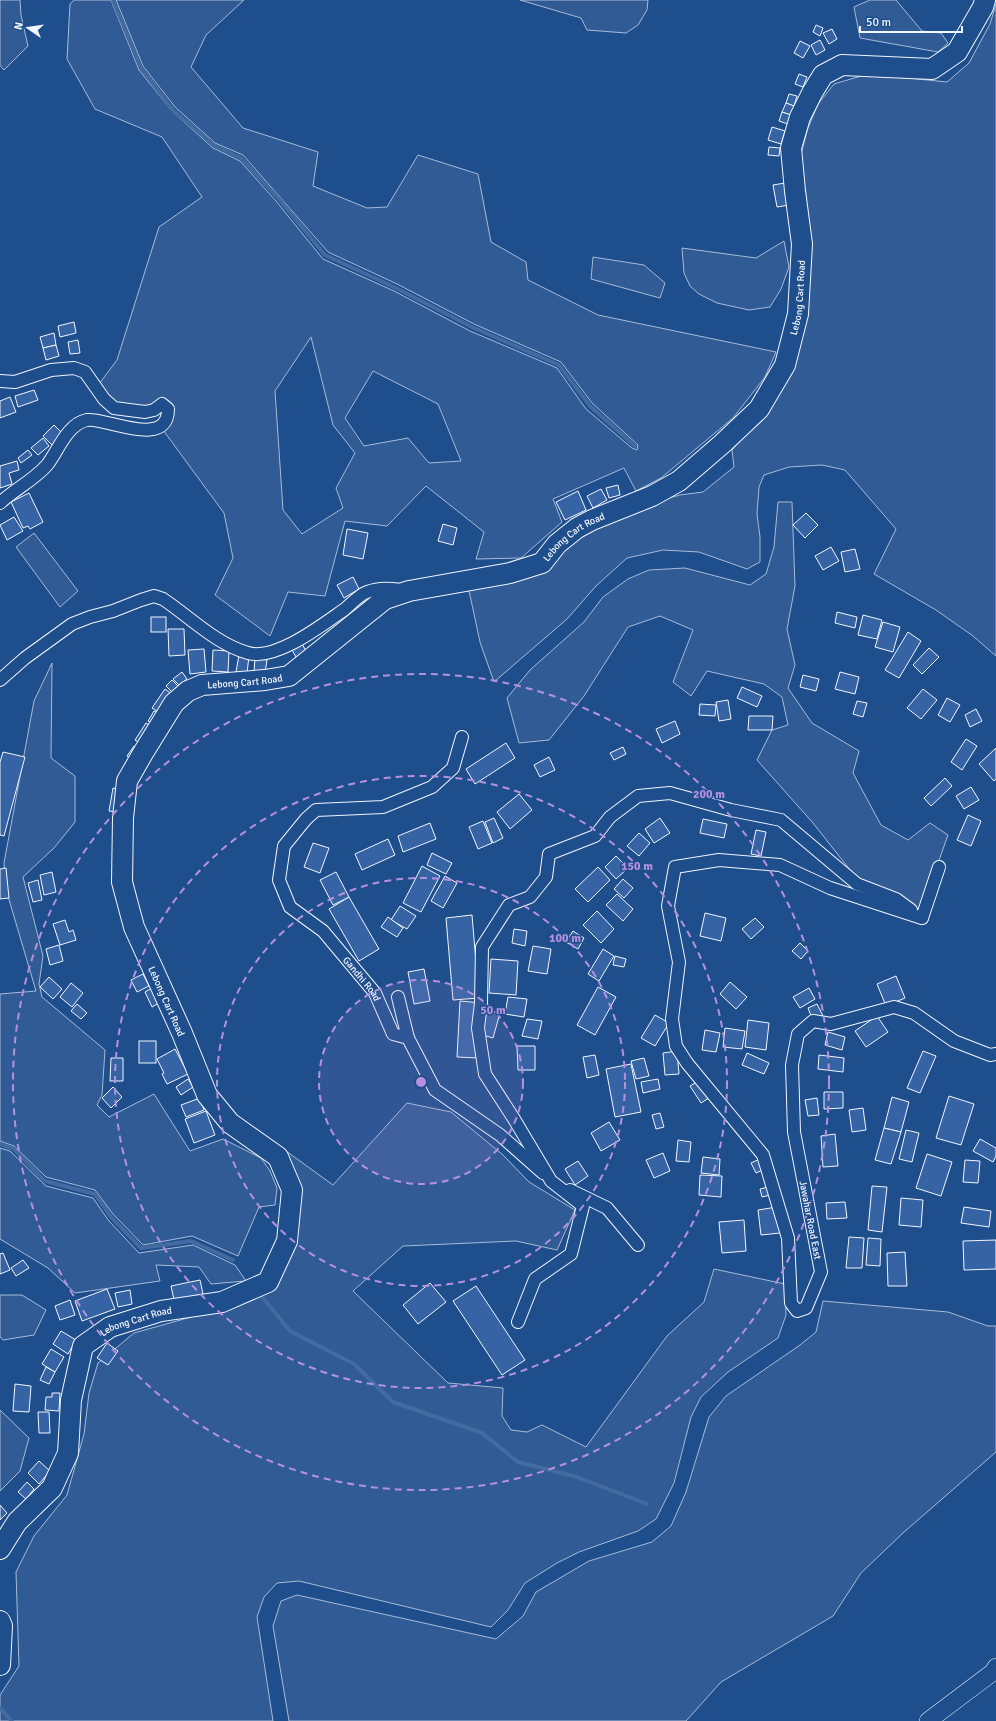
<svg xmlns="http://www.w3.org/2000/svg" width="996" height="1721" font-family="Signika,sans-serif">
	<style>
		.built { fill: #305b95; stroke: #a8bbd7; fill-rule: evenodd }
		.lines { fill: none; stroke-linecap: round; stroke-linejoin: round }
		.stream { stroke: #446ba0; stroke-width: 4 }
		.building { fill: #3563a3; stroke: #f2f6ff }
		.minor-casing { stroke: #f2f6ff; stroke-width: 14 }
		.secondary-casing { stroke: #f2f6ff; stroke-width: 18 }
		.trunk-casing { stroke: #f2f6ff; stroke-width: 22 }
		.minor { stroke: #1f4e8c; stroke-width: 12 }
		.secondary { stroke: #1f4e8c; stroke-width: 17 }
		.trunk { stroke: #1f4e8c; stroke-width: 20 }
		.ring { fill: none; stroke: #b691df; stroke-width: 2; stroke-dasharray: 7 5 }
		.labels { text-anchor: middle; stroke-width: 3; stroke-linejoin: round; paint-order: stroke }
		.street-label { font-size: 10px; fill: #f2f6ff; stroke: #1f4e8c }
		.centre { fill: #b691df; stroke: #1f4e8c; stroke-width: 2 }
		.ring-label { font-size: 12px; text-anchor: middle; font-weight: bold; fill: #b691df; stroke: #1f4e8c; stroke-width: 3; stroke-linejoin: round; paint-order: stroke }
	</style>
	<rect width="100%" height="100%" fill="#1f4e8c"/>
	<g class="built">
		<polygon points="0,0 20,0 21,15 28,46 4,70 0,65"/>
		<path d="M74 0H111L139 70 172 111 213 148 240 161 276 201 323 259 394 291 470 331 557 368 586 409 632 448 637 450 638 445 592 403 561 362 474 324 397 284 328 252 243 155 215 143 175 107 143 66 116 0H244L206 35 191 67 243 128 318 152 313 186 367 208 387 207 418 155 478 174 491 242 526 262 528 280 598 315 776 352 765 377 733 418 661 478 636 491 624 468 553 499 562 522 521 558 476 559 484 532 426 486 387 526 345 521 325 596 288 592 270 636 215 595 233 558 224 513 163 430 171 409 145 411 117 406 99 384 117 360 159 227 202 197 162 137 95 109 67 59 70 4ZM311 337 333 425 355 453 336 488 343 508 302 534 283 510 275 391ZM373 371 438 404 461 461 429 463 408 438 364 446 345 418Z"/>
		<polygon points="520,0 648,0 647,10 638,25 626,33 587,30 581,18"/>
		<polygon points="870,0 896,0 922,31 941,33 948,43 938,52 860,38 854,7"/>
		<polygon points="996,4 996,656 973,636 936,610 874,574 896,529 845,470 822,465 789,467 764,475 759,487 757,514 760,537 760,562 747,569 699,552 663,550 627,558 596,586 567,619 494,682 480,642 468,586 563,545 618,512 680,495 703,492 734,467 732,450 764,413 790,367 801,154 808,128 818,104 834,84 868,74 947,82 969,63 990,24"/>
		<polygon points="784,241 789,267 781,289 770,307 749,310 717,303 699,294 690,286 684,273 682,248 756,258"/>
		<polygon points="593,257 644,265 665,283 660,298 591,279"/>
		<polygon points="778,502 792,502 795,586 787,629 795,665 788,688 812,723 859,751 853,773 881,825 908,840 930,823 948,835 921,911 897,894 858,880 813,823 757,760 772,730 788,725 782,697 764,684 707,671 691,696 673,682 693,630 660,616 628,627 584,696 549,740 519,743 507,698 530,670 584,622 603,597 628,579 649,570 685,568 750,585 766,574 774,547"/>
		<polygon points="34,533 78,591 60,607 16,547"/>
		<polygon points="52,663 51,758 75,776 75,822 54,848 23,877 43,956 39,984 42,997 105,1050 102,1095 97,1105 109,1117 154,1094 190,1151 223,1139 261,1158 270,1171 277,1188 275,1205 259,1207 238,1256 192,1236 143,1245 113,1214 95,1190 46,1177 14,1146 0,1141 0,994 36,991 5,886 4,863 34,701"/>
		<polygon points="407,1103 451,1112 503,1155 529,1182 575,1210 557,1250 516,1241 403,1246 353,1291 448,1383 503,1388 502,1416 511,1430 527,1432 542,1425 586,1447 667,1336 704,1302 714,1269 785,1284 786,1315 778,1338 728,1372 701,1397 691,1417 674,1483 656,1519 638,1531 579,1552 557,1563 525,1583 508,1610 491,1627 299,1581 277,1583 264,1597 257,1617 273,1721 0,1721 0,1695 19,1666 16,1572 34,1536 67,1495 84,1434 89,1393 98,1363 134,1333 234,1305 289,1251 300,1210 299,1181 275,1143 333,1185"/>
		<polygon points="0,1148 10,1151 46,1186 93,1198 109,1221 139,1253 193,1245 235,1265 246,1281 211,1284 199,1267 156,1265 160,1281 75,1293 48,1268 0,1239"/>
		<polygon points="0,1295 22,1295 46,1310 34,1335 3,1340 0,1337"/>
		<polygon points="823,1301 948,1312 988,1326 996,1326 996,1452 903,1533 861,1573 833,1616 721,1682 686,1721 289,1721 273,1626 281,1601 297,1595 496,1639 523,1616 536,1592 589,1561 652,1542 671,1526 686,1492 709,1417 726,1396 800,1345 816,1332"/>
		<polygon points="0,1410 29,1438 20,1471 0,1491"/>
	</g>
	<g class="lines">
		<g class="stream">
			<polyline points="113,0 141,68 173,110 215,146 241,158 279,199 325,255 396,288 472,327 559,365 590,406 635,446"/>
			<polyline points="0,1144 14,1149 45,1181 95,1194 112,1218 141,1248 191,1241 233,1260"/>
			<polyline points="263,1298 290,1331 354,1364 393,1402 482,1433 518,1462 577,1477 647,1504"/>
			<polyline points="0,1708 12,1721"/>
		</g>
	</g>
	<g class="building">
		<polygon points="816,25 823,28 820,36 813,32"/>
		<polygon points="832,29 837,39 829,44 823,33"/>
		<polygon points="820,40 825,50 816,55 811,45"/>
		<polygon points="800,41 810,46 803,58 794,53"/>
		<polygon points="799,74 807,77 803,87 795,84"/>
		<polygon points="789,94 797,96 794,106 786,103"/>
		<polygon points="786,103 794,106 791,115 782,112"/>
		<polygon points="782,112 791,115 788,124 779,121"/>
		<polygon points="772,127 785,131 781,144 768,140"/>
		<polygon points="769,147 780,148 779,156 768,155"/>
		<polygon points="785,183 789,205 777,207 773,185"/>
		<polygon points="74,322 76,333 60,337 58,326"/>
		<polygon points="54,333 56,345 43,348 40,337"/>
		<polygon points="78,340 80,353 70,354 68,342"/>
		<polygon points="56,345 59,356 46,360 43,348"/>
		<polygon points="34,390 38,400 18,407 15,396"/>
		<polygon points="10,397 16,412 0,418 0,401"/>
		<polygon points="54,425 63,434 52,445 43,436"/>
		<polygon points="43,438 49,446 38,455 31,448"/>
		<polygon points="28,450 32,455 21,463 18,458"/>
		<polygon points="17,461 19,470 9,473 12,484 0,488 0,466"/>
		<polygon points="618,485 620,495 609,498 606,488"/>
		<polygon points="601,489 607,500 593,508 587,496"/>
		<polygon points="578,491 586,510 565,520 556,502"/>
		<polygon points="29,493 43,522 30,529 28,526 23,528 11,502"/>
		<polygon points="806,513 818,525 805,538 793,525"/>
		<polygon points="14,517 23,531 7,540 0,525"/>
		<polygon points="443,524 457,528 453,545 438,541"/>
		<polygon points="347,529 368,533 363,559 343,555"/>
		<polygon points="831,547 839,561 823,570 815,556"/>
		<polygon points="855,549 860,569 845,572 841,552"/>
		<polygon points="353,577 359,589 344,598 337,585"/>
		<polygon points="837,612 857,617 855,628 835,623"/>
		<polygon points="863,615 882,620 877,639 858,635"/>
		<rect x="151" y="617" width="15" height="15"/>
		<polygon points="883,622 900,627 893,652 875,647"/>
		<polygon points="168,629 184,629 185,655 169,656"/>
		<polygon points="908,632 921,641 899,678 885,670"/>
		<polygon points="301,642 306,651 296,657 291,648"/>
		<polygon points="929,648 939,657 922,674 913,665"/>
		<polygon points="204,649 206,672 190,674 188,650"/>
		<polygon points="213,650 229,651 228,672 212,671"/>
		<polygon points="239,655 249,656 247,673 236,672"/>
		<polygon points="255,658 267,660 265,673 254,672"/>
		<polygon points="182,672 187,679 179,685 173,679"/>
		<polygon points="840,672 859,677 855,694 835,689"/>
		<polygon points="803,675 819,679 816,691 800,687"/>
		<polygon points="172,680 179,687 173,693 166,686"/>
		<polygon points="742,687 762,696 757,707 737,698"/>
		<polygon points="165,689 173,695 160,713 152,708"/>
		<polygon points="923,689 937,700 921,719 907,708"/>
		<polygon points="947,698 960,705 950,722 938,715"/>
		<polygon points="728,700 731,719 719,721 716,702"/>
		<polygon points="857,701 867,703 863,717 853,714"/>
		<polygon points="700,704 716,705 715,716 699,715"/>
		<polygon points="976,709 982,721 970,727 965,715"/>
		<polygon points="154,711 161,715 154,725 148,721"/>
		<polygon points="749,716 773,716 772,730 748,730"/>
		<polygon points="675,721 680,734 662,743 656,729"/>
		<polygon points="146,723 154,728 143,745 135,740"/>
		<polygon points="966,739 977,746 962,770 951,762"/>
		<polygon points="506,743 515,758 475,784 466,769"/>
		<polygon points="134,746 140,750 133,761 127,756"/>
		<polygon points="623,747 626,754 614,760 610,753"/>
		<polygon points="996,748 996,779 994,781 979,764"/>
		<polygon points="3,752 25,757 4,836 0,835 0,762"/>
		<polygon points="549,757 555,770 540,777 534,765"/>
		<polygon points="945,778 952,786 931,806 924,798"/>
		<polygon points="971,787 979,800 964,809 956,796"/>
		<polygon points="113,788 121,790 117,812 109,811"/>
		<polygon points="519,794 532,810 510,829 497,812"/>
		<polygon points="968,815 981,821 971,846 957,840"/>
		<polygon points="494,818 503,838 493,843 485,822"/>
		<polygon points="660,818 670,833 654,843 645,829"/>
		<polygon points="703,819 727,824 724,838 700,833"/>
		<polygon points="483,821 492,843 478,849 469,827"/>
		<polygon points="430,823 436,839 403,852 398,836"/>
		<polygon points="756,830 766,832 761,856 751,854"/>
		<polygon points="639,833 650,843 639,856 627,846"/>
		<polygon points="388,839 395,855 362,870 355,854"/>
		<polygon points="313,843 329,848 320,873 304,867"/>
		<polygon points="432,853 452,863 446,874 427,865"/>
		<polygon points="616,856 628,868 616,879 605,867"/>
		<polygon points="422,866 440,876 421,912 403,903"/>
		<polygon points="598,867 610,880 588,902 575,889"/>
		<polygon points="6,868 9,898 0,899 0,869"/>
		<polygon points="52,872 56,892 44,895 40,875"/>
		<polygon points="336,872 349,897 333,905 320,880"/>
		<polygon points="445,876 457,883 443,908 431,901"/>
		<polygon points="623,879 633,888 624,898 614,889"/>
		<polygon points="38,880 42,900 33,902 28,883"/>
		<polygon points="617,894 633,909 623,921 606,905"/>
		<polygon points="349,897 379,949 359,961 329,909"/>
		<polygon points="400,906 416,916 407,929 391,920"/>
		<polygon points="597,911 614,929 601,943 583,925"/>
		<polygon points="705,913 726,918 721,941 700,936"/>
		<polygon points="472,915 479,998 453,1000 446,918"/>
		<polygon points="388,917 403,928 397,937 381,927"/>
		<polygon points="755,918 764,927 751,939 742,929"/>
		<polygon points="65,920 69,932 73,930 76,940 60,945 53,924"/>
		<polygon points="514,929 527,931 525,946 512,943"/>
		<polygon points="573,931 584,938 578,949 566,942"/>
		<polygon points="800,943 808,951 801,959 792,951"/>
		<polygon points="59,945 63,961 50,965 46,949"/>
		<polygon points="533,946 551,949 547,974 528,971"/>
		<polygon points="603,949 614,956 599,981 588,974"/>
		<polygon points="615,956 626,959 624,967 613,965"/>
		<polygon points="491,959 518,961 516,995 489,993"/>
		<polygon points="424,969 430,1001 414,1004 408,972"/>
		<polygon points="143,974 149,986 137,992 131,980"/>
		<polygon points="896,976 905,998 886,1006 877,984"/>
		<polygon points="49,977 62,989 53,999 40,987"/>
		<polygon points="730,982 747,997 736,1009 720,994"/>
		<polygon points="71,983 83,993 72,1007 60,997"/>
		<polygon points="598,987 616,997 595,1035 577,1025"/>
		<polygon points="152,988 159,1003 152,1007 145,992"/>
		<polygon points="809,988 815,999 800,1008 793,997"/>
		<polygon points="508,997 527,999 524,1017 505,1014"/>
		<polygon points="460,1001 481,1003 478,1058 457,1057"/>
		<polygon points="77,1004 87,1013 81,1019 71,1011"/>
		<polygon points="817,1004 823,1016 813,1021 808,1008"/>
		<polygon points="486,1010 500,1013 493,1038 479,1034"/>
		<polygon points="655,1015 669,1023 655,1046 641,1038"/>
		<polygon points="877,1016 888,1032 866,1047 855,1031"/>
		<polygon points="527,1019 542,1021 538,1039 522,1036"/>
		<polygon points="748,1020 769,1023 766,1050 745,1047"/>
		<polygon points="725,1028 745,1031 742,1049 723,1047"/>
		<polygon points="705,1030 720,1033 716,1052 702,1050"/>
		<polygon points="828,1032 845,1037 842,1050 825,1045"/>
		<rect x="139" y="1041" width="17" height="22"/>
		<polygon points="517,1046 535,1046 535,1070 518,1070"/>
		<polygon points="175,1049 188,1074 167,1084 162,1074 164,1073 157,1059"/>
		<polygon points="677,1051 679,1074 665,1075 663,1053"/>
		<polygon points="923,1051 936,1056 920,1093 907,1088"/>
		<polygon points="747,1053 769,1063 764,1074 742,1065"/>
		<polygon points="595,1055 599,1075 587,1078 583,1057"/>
		<polygon points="819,1055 844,1058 843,1072 818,1069"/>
		<polygon points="111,1058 123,1058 123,1081 110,1081"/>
		<polygon points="644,1058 649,1076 636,1079 631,1061"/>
		<polygon points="631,1064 641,1112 615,1117 606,1069"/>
		<polygon points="188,1079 193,1087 181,1095 176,1087"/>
		<polygon points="658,1079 660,1089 643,1093 641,1082"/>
		<polygon points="700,1080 712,1096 701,1103 690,1086"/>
		<polygon points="113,1087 122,1097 111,1108 102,1098"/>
		<polygon points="824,1092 843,1092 843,1108 824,1109"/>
		<polygon points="949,1096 974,1104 961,1145 936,1138"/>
		<polygon points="892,1097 909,1102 901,1132 884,1128"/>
		<polygon points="200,1098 204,1110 186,1117 181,1105"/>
		<polygon points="817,1098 819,1115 808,1116 805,1100"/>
		<polygon points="863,1108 866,1130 852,1132 849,1110"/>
		<polygon points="206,1111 215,1135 194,1143 185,1119"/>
		<polygon points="660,1113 664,1127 656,1129 652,1115"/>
		<polygon points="609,1122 620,1140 601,1151 591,1133"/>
		<polygon points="884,1128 901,1132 891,1164 875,1160"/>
		<polygon points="906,1130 919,1133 912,1162 899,1159"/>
		<polygon points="835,1134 838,1166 823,1167 821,1136"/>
		<polygon points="980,1139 996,1148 996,1156 993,1162 973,1151"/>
		<polygon points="678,1140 691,1142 689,1162 676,1161"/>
		<polygon points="663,1153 670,1171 654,1178 646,1160"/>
		<polygon points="927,1154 952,1162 941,1196 916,1188"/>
		<polygon points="703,1157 720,1159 719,1175 701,1173"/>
		<polygon points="762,1158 767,1168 756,1173 751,1163"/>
		<polygon points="965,1160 980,1161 978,1183 963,1182"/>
		<polygon points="578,1161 588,1176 575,1185 565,1169"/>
		<polygon points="700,1175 722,1176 721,1197 699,1195"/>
		<polygon points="772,1186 774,1194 762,1197 760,1189"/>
		<polygon points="872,1186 887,1187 882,1232 868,1230"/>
		<polygon points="901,1198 923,1200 921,1227 899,1225"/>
		<polygon points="845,1202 847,1218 827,1219 826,1203"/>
		<polygon points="777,1207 780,1233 761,1235 758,1210"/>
		<polygon points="964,1207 991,1211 989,1227 961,1223"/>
		<polygon points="744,1220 746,1251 722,1253 719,1222"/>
		<polygon points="849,1237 864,1238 862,1268 846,1268"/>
		<polygon points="868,1238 881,1239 880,1266 866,1265"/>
		<polygon points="996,1240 996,1269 964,1270 963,1241"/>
		<polygon points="905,1252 907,1286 888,1286 887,1253"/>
		<polygon points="3,1253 10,1270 0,1274 0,1254"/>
		<polygon points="23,1260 29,1268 16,1276 11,1268"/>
		<polygon points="200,1280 203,1294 174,1300 171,1286"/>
		<polygon points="430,1283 446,1302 418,1324 403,1305"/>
		<polygon points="476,1286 525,1360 502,1375 453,1301"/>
		<polygon points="107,1289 115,1309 82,1321 75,1301"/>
		<polygon points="130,1290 132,1304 118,1307 115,1293"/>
		<polygon points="70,1300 75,1315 60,1320 55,1306"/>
		<polygon points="61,1331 76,1340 68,1354 53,1344"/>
		<polygon points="107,1343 118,1351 108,1365 97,1358"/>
		<polygon points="51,1349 64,1357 55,1372 42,1364"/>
		<polygon points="46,1367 55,1372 49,1384 40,1380"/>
		<polygon points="15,1384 31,1386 29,1412 13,1411"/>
		<polygon points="52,1393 60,1393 59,1411 45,1410 46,1397 52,1397"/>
		<polygon points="38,1412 49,1412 50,1433 39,1433"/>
		<polygon points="39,1461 50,1471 39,1484 28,1473"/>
		<polygon points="27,1482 34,1489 26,1499 18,1492"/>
		<polygon points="0,1505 7,1513 0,1520"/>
	</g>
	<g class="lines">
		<g class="minor-casing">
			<g id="minor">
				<path d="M0 381 15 382 51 370 74 368 85 372 104 399 114 408 145 412 154 410 162 404 168 409C168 450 105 417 87 420 67 424 58 451 47 465 34 480 15 489 0 503"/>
				<path d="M0 680 25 658 72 624 90 617 113 611 141 600 154 596 163 599C190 617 216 644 248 653 276 661 322 625 345 609 351 604 359 595 367 592 377 588 389 588 400 590"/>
				<path id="s1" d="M462 737 453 768 432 787 383 807 316 810 306 819 284 846 279 880 290 907 323 931 375 993 393 1034 408 1038 435 1090 500 1135 543 1173"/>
				<polyline points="922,918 830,888 780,865 719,860 675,867 668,906 679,962 672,1019 676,1046 687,1063 763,1155 788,1238 791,1303 797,1311 806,1308 821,1272 794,1132 792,1065 798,1034 813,1021 831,1024 894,1007 914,1013 954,1041 990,1055 996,1054"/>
				<polyline points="922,918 939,867"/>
				<polyline points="398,997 408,1038"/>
				<polyline points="570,1190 607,1208 638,1245"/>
				<polyline points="518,1322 535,1279 571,1254 583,1206 551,1181 514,1119 485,1074 478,1028 481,1003 482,947 509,905 530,897 546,877 549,854 595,836 610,817 638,796 670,793 731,810 781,820 857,884 896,899 911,910"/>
			</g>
		</g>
		<g class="secondary-casing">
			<polyline id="secondary" points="928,1721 993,1672 996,1667"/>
		</g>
		<g class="trunk-casing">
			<g id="trunk">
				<path id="s2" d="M0 1549 17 1522 52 1488 68 1453 71 1400 83 1346 110 1327 161 1311 222 1302 268 1282 287 1241 292 1190 278 1157 230 1123 207 1095 182 1033 134 927 122 882 123 818 127 781 143 753 174 703 188 691 202 685 265 680 289 676 385 599 409 591 510 573 542 563 557 544 577 528 592 520 652 496 679 481 722 444 759 409 785 365 798 314 802 244 795 191 791 148 800 117 812 93 823 75 842 65 932 69 957 52 983 7 985 0"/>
				<polyline points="0,1621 2,1626 0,1665"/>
			</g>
		</g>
		<use href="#minor" class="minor"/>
		<use href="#secondary" class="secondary"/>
		<use href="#trunk" class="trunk"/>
	</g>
	<circle cx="421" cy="1082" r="102" fill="#b691df" fill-opacity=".12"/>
	<g class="ring">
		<circle cx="421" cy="1082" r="102"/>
		<circle cx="421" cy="1082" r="204"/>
		<circle cx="421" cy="1082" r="306"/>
		<circle cx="421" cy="1082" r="408"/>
	</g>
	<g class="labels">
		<g class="street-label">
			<text dy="4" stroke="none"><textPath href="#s2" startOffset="1871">Lebong Cart Road</textPath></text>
			<text dy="4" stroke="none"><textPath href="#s2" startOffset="1523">Lebong Cart Road</textPath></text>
			<text dy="4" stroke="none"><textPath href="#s2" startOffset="1152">Lebong Cart Road</textPath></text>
			<text dy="4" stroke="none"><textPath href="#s1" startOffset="395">Gandhi Road</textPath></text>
			<text transform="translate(167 1001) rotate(66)" y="4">Lebong Cart Road</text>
			<text transform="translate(811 1220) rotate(79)" y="4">Jawahar Road East</text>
			<text dy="4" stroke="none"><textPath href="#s2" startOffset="287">Lebong Cart Road</textPath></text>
		</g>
	</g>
	<circle cx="421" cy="1082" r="6" class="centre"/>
	<g class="ring-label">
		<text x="709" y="798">200 m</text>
		<text x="637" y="870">150 m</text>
		<text x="565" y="942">100 m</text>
		<text x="493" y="1014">50 m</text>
	</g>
	<g transform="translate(28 28) rotate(283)" stroke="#1f4e8c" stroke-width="3" paint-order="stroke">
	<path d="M0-3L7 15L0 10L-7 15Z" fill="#f2f6ff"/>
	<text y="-6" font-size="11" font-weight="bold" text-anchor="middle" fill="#f2f6ff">N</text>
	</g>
	<path d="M860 26v6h102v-6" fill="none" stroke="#f2f6ff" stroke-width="2"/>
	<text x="866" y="26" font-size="12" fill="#f2f6ff" stroke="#1f4e8c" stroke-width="3" paint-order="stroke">50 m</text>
</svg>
